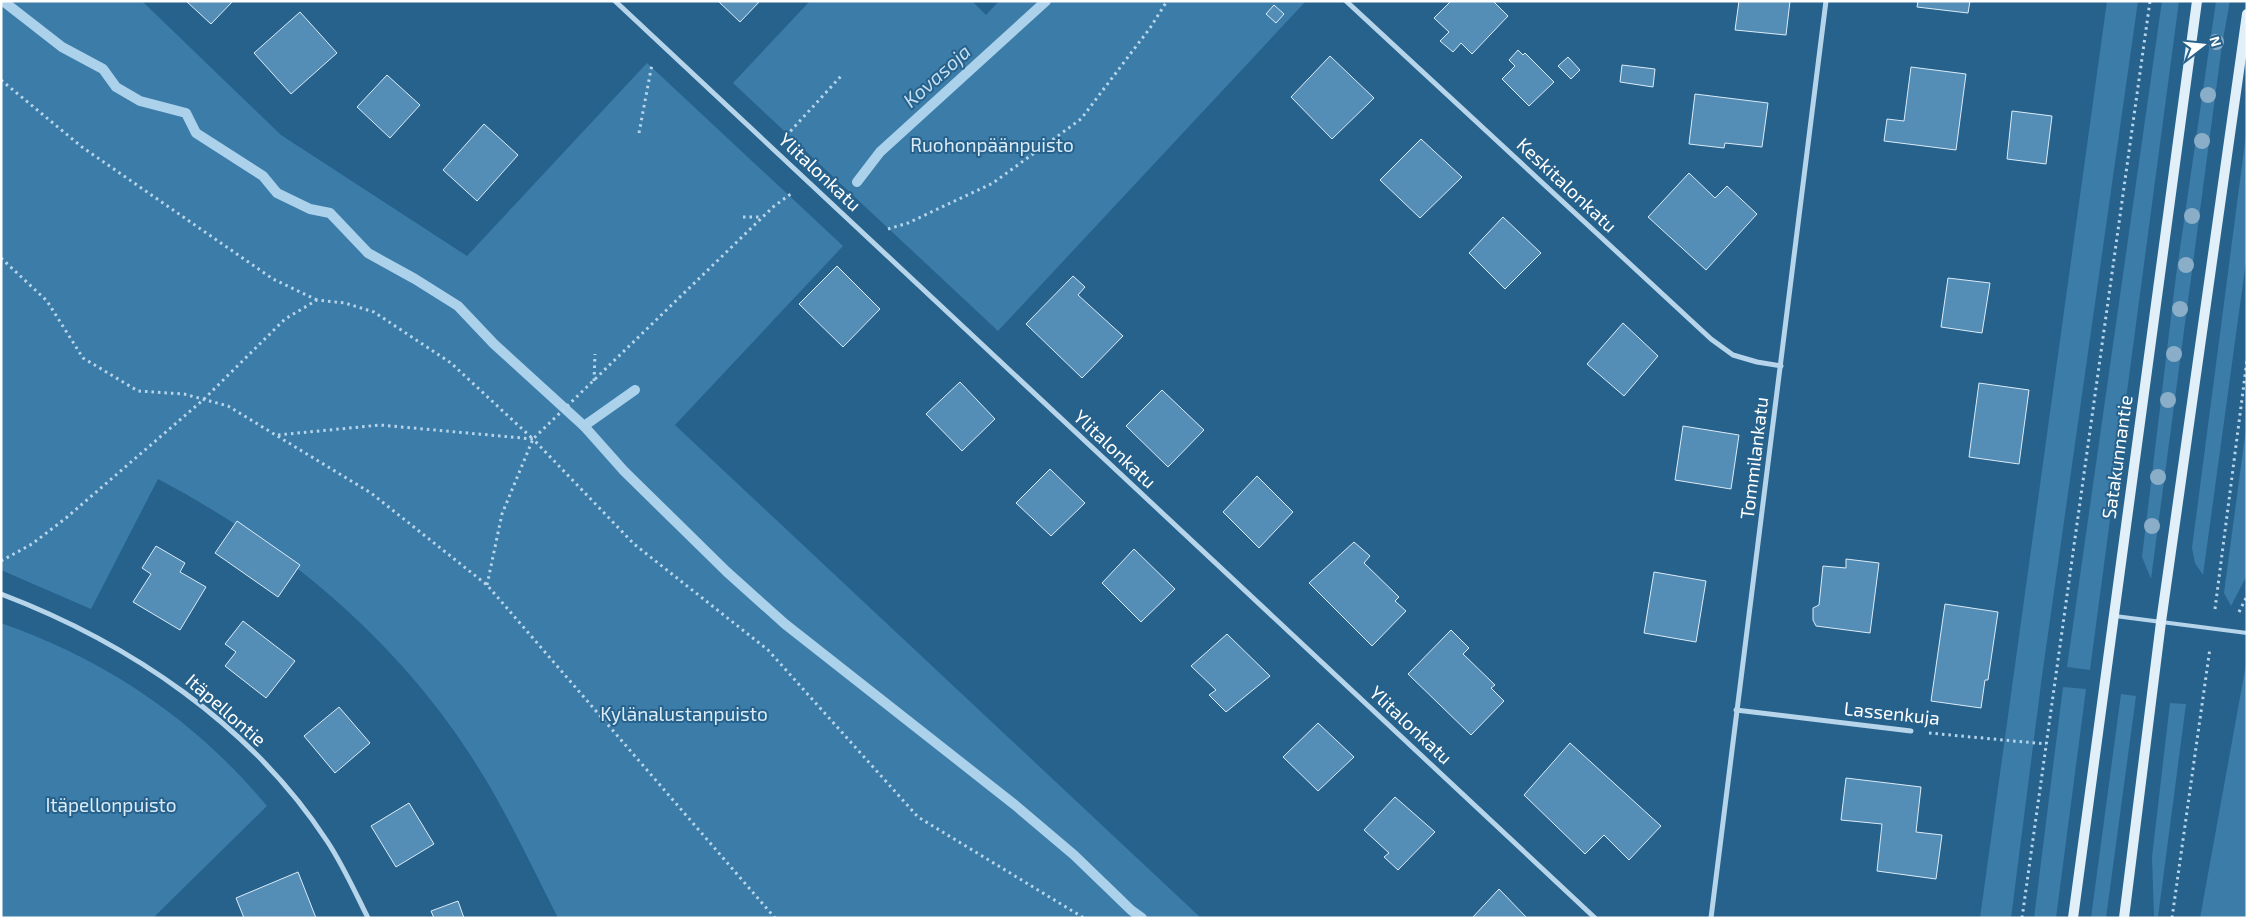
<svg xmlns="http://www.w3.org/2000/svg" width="2248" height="919" font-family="'Exo 2',sans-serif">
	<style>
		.green { fill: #3c7ca9 }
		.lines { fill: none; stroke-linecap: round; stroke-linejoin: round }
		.stream { stroke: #abd1eb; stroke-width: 10 }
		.building { fill: #548db5; stroke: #dbecf8 }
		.path { stroke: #b7d5ea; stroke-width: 3; stroke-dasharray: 2.5 4; stroke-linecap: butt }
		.lane { stroke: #b7d5ea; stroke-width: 4 }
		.street { stroke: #b7d5ea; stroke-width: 5 }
		.secondary { stroke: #e1eff9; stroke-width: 10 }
		.tree { fill: #8aaec7 }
		.labels { text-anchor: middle; stroke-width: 4; stroke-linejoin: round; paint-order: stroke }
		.park-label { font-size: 19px; fill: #dbecf8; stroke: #27628c }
		.street-label { font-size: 19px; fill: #fff; stroke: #27628c }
		.water-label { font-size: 20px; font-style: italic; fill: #c3def1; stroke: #27628c }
	</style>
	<rect width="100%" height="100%" fill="#27628c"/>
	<g class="green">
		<path d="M1 1H142L281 135 467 256 647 63 843 246 675 425 1201 918H558C532 867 508 815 478 767 400 642 287 547 158 479L91 609 1 570Z"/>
		<polygon points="810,1 972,1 986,15 999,1 1306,1 998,331 733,83"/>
		<polygon points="2107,1 2138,1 2042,676 2011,918 1980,918"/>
		<polygon points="2162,1 2179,1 2090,670 2067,667"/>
		<polygon points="2216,1 2230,1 2222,45 2151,579 2142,557 2176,276"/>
		<polygon points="2247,127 2247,254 2203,575 2195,563 2192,548"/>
		<polygon points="2247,421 2247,575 2231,606 2224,593"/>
		<path d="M1 623C107 660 195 720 267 806L153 918H1Z"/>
		<polygon points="2247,659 2247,918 2200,918"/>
		<polygon points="2063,687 2086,689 2056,918 2034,918"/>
		<polygon points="2121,694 2136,696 2106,918 2091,918"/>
		<polygon points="2170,703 2186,704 2158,917 2154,916 2152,857"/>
	</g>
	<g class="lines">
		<g class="stream">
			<polyline points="3,1 62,47 103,69 116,87 140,101 186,113 196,133 263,176 277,193 310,209 330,213 368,253 415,279 458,306 494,344 584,426 624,471 727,572 785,624 1015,805 1074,855 1131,910 1142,918"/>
			<polyline points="857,182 880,152 1046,1"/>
			<polyline points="584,426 635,390"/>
		</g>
	</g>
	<g class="building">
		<polygon points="186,1 233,1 211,24"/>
		<polygon points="718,1 760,1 740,22"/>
		<polygon points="1451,1 1493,1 1508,16 1472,54 1461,43 1453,52 1440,41 1449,32 1434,18"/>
		<polygon points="1739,1 1790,1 1786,35 1735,30"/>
		<polygon points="1918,1 1970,1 1968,13 1917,7"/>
		<polygon points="1274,5 1284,14 1276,23 1266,14"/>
		<polygon points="300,12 337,53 291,94 254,53"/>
		<polygon points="1518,50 1523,55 1525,53 1554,82 1529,106 1502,79 1515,66 1509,60"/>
		<polygon points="1330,56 1374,98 1332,139 1291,97"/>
		<polygon points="1568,57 1580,70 1571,79 1558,66"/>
		<polygon points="1622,65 1655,69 1653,87 1620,82"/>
		<polygon points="1911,67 1966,74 1956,150 1884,141 1887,119 1904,121"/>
		<polygon points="387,75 420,105 390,138 357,107"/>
		<polygon points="1695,94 1768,103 1762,147 1725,143 1724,148 1689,144"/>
		<polygon points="2012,111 2052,116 2046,164 2007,159"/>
		<polygon points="484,124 518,155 477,201 443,170"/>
		<polygon points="1421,139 1462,177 1420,218 1380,180"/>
		<polygon points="1689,173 1715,198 1727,186 1757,214 1706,270 1648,217"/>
		<polygon points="1503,217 1541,253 1505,289 1469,253"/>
		<polygon points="837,266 880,309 843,347 799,304"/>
		<polygon points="1073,276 1085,287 1078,295 1123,336 1082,378 1026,324"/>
		<polygon points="1948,278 1990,283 1982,333 1941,327"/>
		<polygon points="1623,323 1658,356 1624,396 1587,364"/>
		<polygon points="960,382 995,419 962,451 926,414"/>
		<polygon points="1979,383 2029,390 2019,464 1969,457"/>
		<polygon points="1162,390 1204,430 1168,467 1126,426"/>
		<polygon points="1683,426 1739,435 1731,489 1675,480"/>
		<polygon points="1050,469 1085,503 1051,536 1016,503"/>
		<polygon points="1257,476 1293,512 1259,548 1223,512"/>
		<polygon points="237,521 300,565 278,597 215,553"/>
		<polygon points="1354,542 1370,556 1364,563 1399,597 1395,601 1406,611 1372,646 1309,583"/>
		<polygon points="156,546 185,563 180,572 206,587 180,630 133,602 151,574 142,568"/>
		<polygon points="1134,549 1175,589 1141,622 1102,583"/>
		<polygon points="1846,559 1879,563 1870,633 1816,626 1813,620 1813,608 1819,605 1823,566 1846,568"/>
		<polygon points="1654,572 1706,581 1696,642 1644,633"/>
		<polygon points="1945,604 1998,612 1988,680 1985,680 1981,708 1931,701"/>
		<polygon points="243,621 295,661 266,698 225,666 236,652 225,644"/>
		<polygon points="1451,630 1469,648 1463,654 1495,685 1491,688 1504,701 1471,735 1408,674"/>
		<polygon points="1227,634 1270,676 1226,712 1209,695 1216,690 1191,666"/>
		<polygon points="339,707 370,743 335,773 304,736"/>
		<polygon points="1318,723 1354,757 1318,791 1283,757"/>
		<polygon points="1570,743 1661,826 1629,860 1604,835 1585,854 1524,795"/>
		<polygon points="1846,778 1921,787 1916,832 1942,835 1936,879 1877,871 1882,824 1841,820"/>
		<polygon points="1395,797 1435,832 1398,870 1384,857 1389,853 1364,830"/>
		<polygon points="409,803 434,844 396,867 371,826"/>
		<polygon points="298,872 316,918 244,918 236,898"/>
		<polygon points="1499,889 1527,918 1472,918"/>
		<polygon points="458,901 464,918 434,918 431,911"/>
	</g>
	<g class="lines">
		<g class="path">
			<polyline points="1,80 82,147 273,279 317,300"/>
			<polyline points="639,133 652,64"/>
			<polyline points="786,136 842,75"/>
			<polyline points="743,217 762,217"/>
			<polyline points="888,229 908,223 993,183 1081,119 1150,28 1167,1"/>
			<polyline points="1,258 47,301 83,358 138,391 184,394 228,406 371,493 487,585 775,918"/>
			<polyline points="594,381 595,354"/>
			<polyline points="278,435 380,425 533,439 634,544 768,650 918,817 1084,918"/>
			<polyline points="1,561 32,544 66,518 203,400 285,319 317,300 345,303 374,312 451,363 533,439 773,207 792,193"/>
			<polyline points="487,585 502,514 533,439"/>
			<polyline points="2215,609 2247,360"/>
			<polyline points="2239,612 2247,596"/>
			<polyline points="1929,733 2046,744"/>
			<polyline points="2022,918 2150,1"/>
			<polyline points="2172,918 2210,648"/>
		</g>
		<polyline class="lane" points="2115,616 2247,633"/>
		<g class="street">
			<polyline points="615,1 1595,918"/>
			<polyline points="1346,1 1711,339 1733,355 1757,362 1781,366"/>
			<path d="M1 594C130 643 251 725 327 841 343 865 355 892 368 918"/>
			<polyline points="1736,710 1911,731"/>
			<polyline points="1711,918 1826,1"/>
		</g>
		<g class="secondary">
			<polyline points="2073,918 2197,1"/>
			<polyline points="2124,918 2161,622 2247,14"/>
		</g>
	</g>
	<g class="tree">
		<circle cx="2216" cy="42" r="8"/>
		<circle cx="2208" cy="95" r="8"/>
		<circle cx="2202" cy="141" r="8"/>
		<circle cx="2192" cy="216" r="8"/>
		<circle cx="2186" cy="265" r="8"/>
		<circle cx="2180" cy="309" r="8"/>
		<circle cx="2174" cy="354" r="8"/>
		<circle cx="2168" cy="400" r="8"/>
		<circle cx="2158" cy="477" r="8"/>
		<circle cx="2152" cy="526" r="8"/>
	</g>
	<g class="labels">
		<g class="park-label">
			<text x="992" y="152">Ruohonpäänpuisto</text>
			<text x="684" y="721">Kylänalustanpuisto</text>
			<text x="111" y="812">Itäpellonpuisto</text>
		</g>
		<g class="street-label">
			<text transform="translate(820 172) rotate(43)" y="7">Ylitalonkatu</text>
			<text transform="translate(1567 185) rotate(43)" y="7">Keskitalonkatu</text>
			<text transform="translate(1115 449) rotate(43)" y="7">Ylitalonkatu</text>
			<text transform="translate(2117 457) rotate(-82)" y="7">Satakunnantie</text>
			<text transform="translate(1754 458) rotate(-83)" y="7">Tommilankatu</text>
			<text transform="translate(226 710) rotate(41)" y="7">Itäpellontie</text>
			<text transform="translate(1892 713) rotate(6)" y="7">Lassenkuja</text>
			<text transform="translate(1411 725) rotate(43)" y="7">Ylitalonkatu</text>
		</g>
		<g class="water-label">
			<text transform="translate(937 76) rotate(-42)" y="7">Kovasoja</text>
		</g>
	</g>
	<rect width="2248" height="919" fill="none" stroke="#ffffff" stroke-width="5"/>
	<g transform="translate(2203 45) rotate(74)" stroke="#27628c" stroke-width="4" paint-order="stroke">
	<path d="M0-4L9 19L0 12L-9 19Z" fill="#ffffff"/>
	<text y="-8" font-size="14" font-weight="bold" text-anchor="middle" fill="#ffffff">N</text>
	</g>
</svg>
